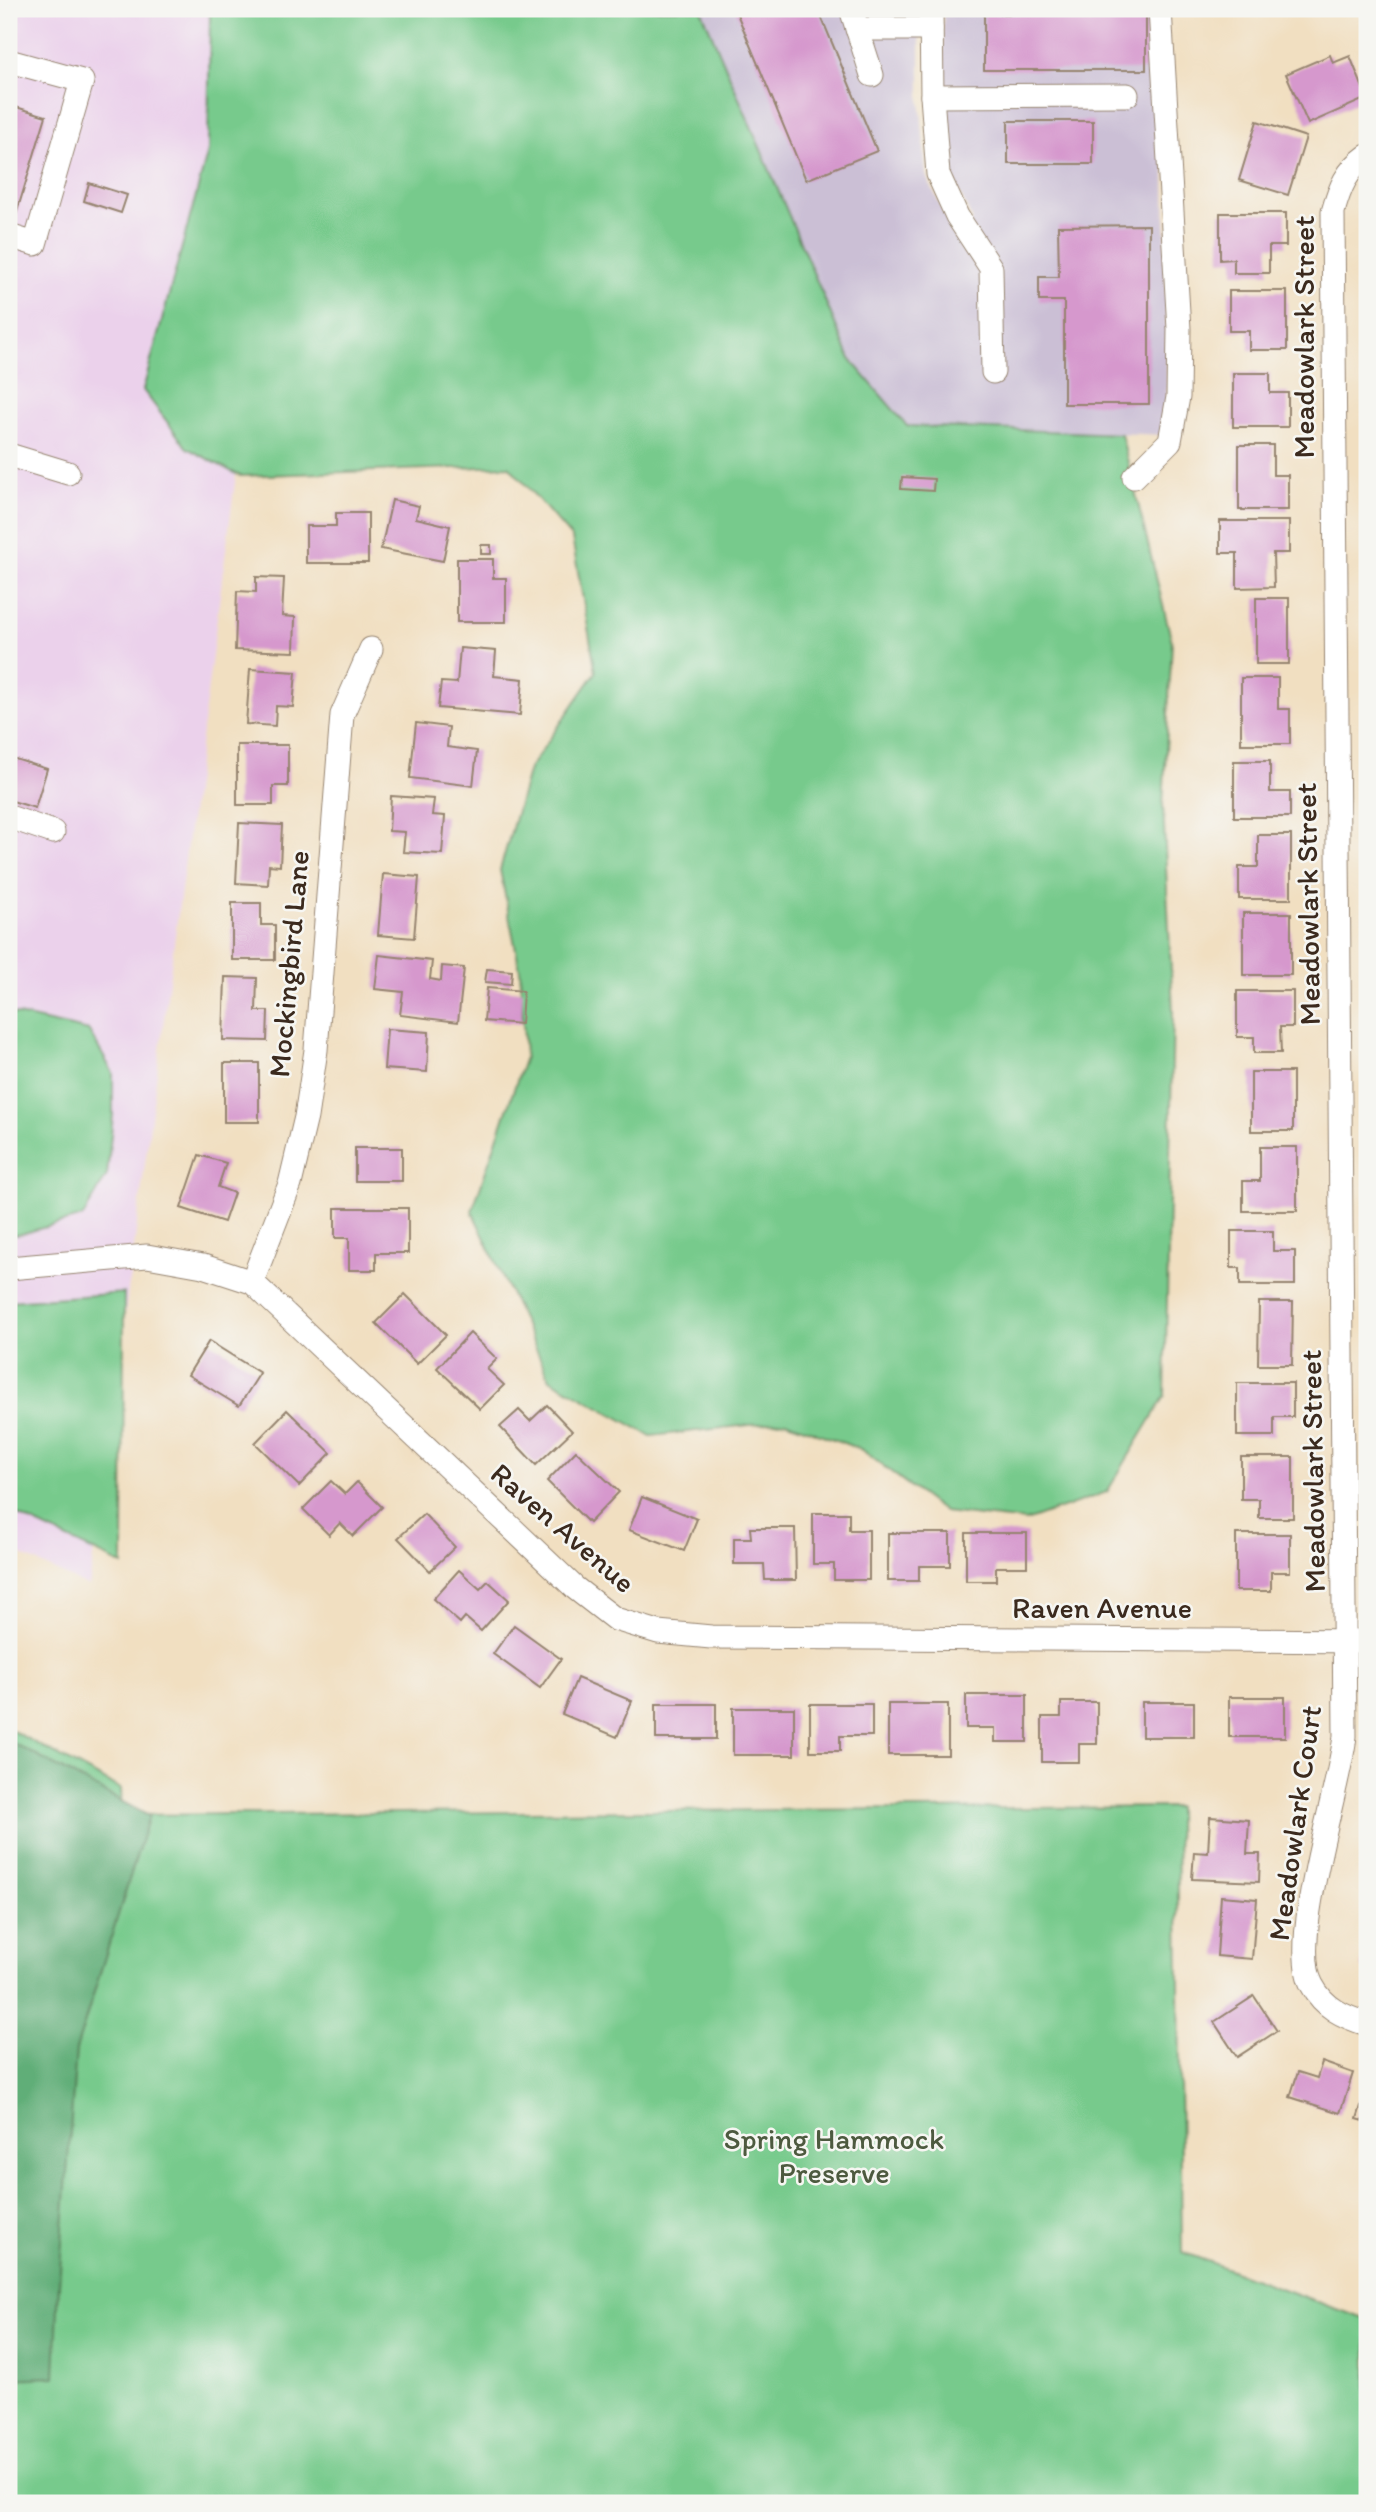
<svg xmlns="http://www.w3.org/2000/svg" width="1376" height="2512" font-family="Itim,sans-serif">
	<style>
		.built { fill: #ebd1eb }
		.industrial { fill: #cbbfd5 }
		.green { fill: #77ca8c; stroke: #597a55; stroke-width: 2 }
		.forest { fill: #61ae78; stroke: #4e6c4b; stroke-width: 2 }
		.building { fill: #d698cd }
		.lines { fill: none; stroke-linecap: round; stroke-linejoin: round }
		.minor-casing { stroke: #968470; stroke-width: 25 }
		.minor { stroke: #fff; stroke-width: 23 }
		.labels { text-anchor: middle; stroke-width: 5; stroke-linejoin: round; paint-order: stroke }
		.street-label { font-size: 30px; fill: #3b2a1e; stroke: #f6f6f2 }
		.park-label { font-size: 30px; fill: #4d5a3f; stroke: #f6f6f2 }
	</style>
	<rect width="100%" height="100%" fill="#f6f6f2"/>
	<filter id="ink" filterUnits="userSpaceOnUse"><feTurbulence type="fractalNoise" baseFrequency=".0143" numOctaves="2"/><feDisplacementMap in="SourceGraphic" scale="14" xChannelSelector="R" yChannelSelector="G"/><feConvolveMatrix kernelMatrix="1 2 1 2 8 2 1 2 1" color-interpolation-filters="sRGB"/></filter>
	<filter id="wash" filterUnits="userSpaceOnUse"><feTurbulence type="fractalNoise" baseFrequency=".00686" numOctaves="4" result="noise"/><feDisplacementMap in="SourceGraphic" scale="28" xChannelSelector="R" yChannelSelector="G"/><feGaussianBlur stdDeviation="1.57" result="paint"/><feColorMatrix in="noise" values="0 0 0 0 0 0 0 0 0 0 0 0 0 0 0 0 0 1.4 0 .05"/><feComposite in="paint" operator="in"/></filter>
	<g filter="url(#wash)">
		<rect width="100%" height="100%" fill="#f1dfc1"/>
		<polygon class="built" points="9,9 210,9 208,150 143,390 187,448 236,474 89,1587 9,1549 9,1234 17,1235 113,1073 88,1031 9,1013"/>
		<polygon class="industrial" points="701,9 920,9 920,97 926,175 953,233 973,221 949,170 944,95 943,9 1164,9 1167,435 907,426 850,360"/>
		<g class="green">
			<polygon points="210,9 701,9 850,359 907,426 1121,434 1172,642 1163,805 1173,1012 1165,1396 1107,1492 1026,1521 944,1512 862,1450 786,1421 651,1436 550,1379 472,1211 525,1057 520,970 500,870 529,769 596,672 572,538 509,466 240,476 187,448 143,390 208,151"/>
			<polygon points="9,1013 89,1031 113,1073 113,1115 107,1175 83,1217 17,1235 9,1234"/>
			<polygon points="124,1293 123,1565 9,1511 9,1301"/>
			<polygon points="9,1729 121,1789 122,1815 1177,1807 1182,2252 1367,2320 1367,2503 9,2503"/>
		</g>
		<polygon class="forest" points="9,1741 149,1816 76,2050 59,2284 55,2377 9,2379"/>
		<g id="blocks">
			<g class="building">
				<polygon points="735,9 818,9 877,151 806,180"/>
				<rect x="984" y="14" width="162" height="56"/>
				<polygon points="1330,55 1333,63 1350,56 1367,98 1308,124 1286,74"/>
				<polygon points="9,105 46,116 15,218 9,216"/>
				<rect x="1008" y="121" width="85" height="43"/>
				<polygon points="1257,121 1306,137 1288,195 1239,180"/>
				<polygon points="89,183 127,195 121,213 84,201"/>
				<polygon points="1220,213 1286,213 1286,246 1269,246 1269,273 1234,273 1234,259 1220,260"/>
				<polygon points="1149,225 1149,404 1064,404 1064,301 1039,301 1039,277 1059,277 1058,226"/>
				<polygon points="1229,291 1287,291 1287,350 1249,350 1249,331 1229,331"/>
				<polygon points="1233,373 1270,373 1270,393 1288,393 1288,427 1233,427"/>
				<polygon points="1239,445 1273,445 1273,475 1288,475 1288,510 1239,510"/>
				<polygon points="902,477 934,479 933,491 901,489"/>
				<polygon points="392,500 419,506 416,518 450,526 443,561 381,549"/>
				<polygon points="336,513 368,513 368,563 306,563 306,526 336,526"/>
				<polygon points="1220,521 1289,521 1289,553 1273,553 1274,587 1237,588 1237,553 1220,553"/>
				<rect x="481" y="545" width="10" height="9"/>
				<polygon points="457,559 493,559 493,578 506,578 506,622 457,622"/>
				<polygon points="256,577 284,578 282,616 295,617 294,652 235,650 237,591 256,592"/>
				<rect x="1256" y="598" width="33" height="66"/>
				<polygon points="460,648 496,651 494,676 523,679 520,715 438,708 441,682 457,683"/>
				<polygon points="250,669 296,672 293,707 276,706 275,726 246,724"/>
				<polygon points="1241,678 1278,678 1278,709 1290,709 1290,744 1241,744"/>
				<polygon points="416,723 449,727 447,747 477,751 473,786 410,778"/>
				<polygon points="237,745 288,745 288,786 273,786 273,805 237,805"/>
				<polygon points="12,758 47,769 35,808 9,800 9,770"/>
				<polygon points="1234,761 1270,761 1270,792 1290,792 1290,817 1234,817"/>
				<polygon points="391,796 434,799 432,815 445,816 442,854 403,852 405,832 389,831"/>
				<polygon points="239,823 282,825 280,866 269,865 268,885 236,883"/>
				<polygon points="1258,835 1291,835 1291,899 1239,899 1239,867 1258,867"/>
				<polygon points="383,874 419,877 414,938 378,935"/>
				<polygon points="232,903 261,903 261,925 275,925 275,960 232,960"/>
				<rect x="1243" y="913" width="48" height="62"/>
				<polygon points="379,955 432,961 430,979 441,981 442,966 464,968 458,1022 400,1015 403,992 375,989"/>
				<polygon points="487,969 512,971 511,984 485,982"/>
				<polygon points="225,977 257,978 256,1011 268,1011 267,1041 223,1040"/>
				<polygon points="487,988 523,991 521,1024 484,1021"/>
				<polygon points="1237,991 1293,991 1293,1027 1280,1027 1281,1053 1254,1053 1254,1037 1237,1037"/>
				<polygon points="387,1029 429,1032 427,1072 384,1069"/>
				<rect x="224" y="1063" width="35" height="59"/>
				<rect x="1251" y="1072" width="42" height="59"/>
				<polygon points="1260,1147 1297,1147 1297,1211 1243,1211 1243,1181 1260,1181"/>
				<rect x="355" y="1148" width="47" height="33"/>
				<polygon points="199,1155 226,1163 218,1187 234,1193 224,1222 181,1208"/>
				<polygon points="335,1208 408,1208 408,1253 376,1253 376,1270 349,1270 349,1238 335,1238"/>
				<polygon points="1231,1231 1273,1231 1273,1251 1295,1251 1295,1285 1240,1285 1240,1268 1231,1268"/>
				<polygon points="405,1294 446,1335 417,1364 376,1323"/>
				<polygon points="1259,1302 1293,1302 1292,1365 1258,1365"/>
				<polygon points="470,1333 497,1359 487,1369 504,1385 480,1409 437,1368"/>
				<polygon points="209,1341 260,1373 239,1406 188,1375"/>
				<polygon points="1237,1383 1293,1383 1293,1417 1274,1417 1274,1436 1237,1436"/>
				<polygon points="547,1405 572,1431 536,1465 500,1427 519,1410 530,1421"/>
				<polygon points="287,1410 331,1453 299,1486 255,1443"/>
				<polygon points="576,1451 619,1492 589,1523 547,1481"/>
				<polygon points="1241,1457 1293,1457 1293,1518 1259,1518 1259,1499 1241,1499"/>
				<polygon points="331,1481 345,1494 357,1482 382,1507 353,1536 340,1523 329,1535 303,1509"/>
				<polygon points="642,1497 697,1519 684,1551 629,1530"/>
				<polygon points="813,1513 849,1513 849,1530 869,1530 869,1580 834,1580 834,1564 813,1564"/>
				<polygon points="424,1514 455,1547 430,1571 398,1538"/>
				<polygon points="750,1528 795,1528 796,1580 765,1580 764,1564 734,1564 734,1538 751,1538"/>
				<polygon points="888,1533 950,1533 950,1566 919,1566 919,1581 888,1581"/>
				<polygon points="966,1533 1027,1533 1027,1567 996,1567 996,1581 966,1581"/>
				<polygon points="1236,1534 1290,1534 1290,1572 1271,1572 1271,1591 1236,1591"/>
				<polygon points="459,1570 480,1589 488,1581 509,1600 481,1631 465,1617 460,1623 433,1599"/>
				<polygon points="514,1625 561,1659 540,1688 493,1654"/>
				<polygon points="577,1678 632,1701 617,1737 562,1714"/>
				<polygon points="966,1695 1027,1695 1027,1742 995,1742 995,1728 966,1728"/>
				<rect x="1229" y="1697" width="56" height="40"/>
				<polygon points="1061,1702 1097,1702 1097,1744 1079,1744 1079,1762 1042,1762 1042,1717 1061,1717"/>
				<rect x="1142" y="1702" width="52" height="35"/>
				<rect x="656" y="1704" width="60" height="35"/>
				<polygon points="810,1704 872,1704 872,1736 840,1736 840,1751 810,1751"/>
				<rect x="888" y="1704" width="60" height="51"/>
				<rect x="733" y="1708" width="61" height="47"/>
				<polygon points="1210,1817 1249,1820 1247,1854 1260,1854 1259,1882 1192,1879 1194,1852 1208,1853"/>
				<polygon points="1221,1896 1257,1899 1252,1959 1217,1956"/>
				<polygon points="1366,1948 1367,1948 1367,1970 1361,1968"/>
				<polygon points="1254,1996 1277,2031 1237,2057 1214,2022"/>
				<polygon points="1322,2062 1353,2073 1340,2113 1290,2097 1298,2072 1317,2078"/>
				<polygon points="1367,2086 1367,2122 1357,2119"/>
			</g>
		</g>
	</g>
	<g filter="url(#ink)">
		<use href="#blocks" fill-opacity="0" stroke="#968470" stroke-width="2"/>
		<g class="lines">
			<g class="minor-casing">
				<g id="minor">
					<polyline points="851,9 872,75"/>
					<polyline points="931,9 932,96 938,174 957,216 991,268 993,372"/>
					<polyline points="857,29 931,29"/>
					<polyline points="9,61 82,81 35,244 9,236"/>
					<polyline points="932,96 1127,95"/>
					<path d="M1367 156C1346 171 1340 187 1333 212L1345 1736C1339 1791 1288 1942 1312 1985 1324 2008 1344 2017 1367 2024"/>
					<polyline points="9,455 68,473"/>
					<polyline points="1134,477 1170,441 1178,397 1179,329 1160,9"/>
					<polyline points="9,817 53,832"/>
					<polyline points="9,1268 147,1256 203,1266 252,1282 575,1588 615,1619 658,1632 711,1637 1367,1641"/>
					<polyline points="252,1282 290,1184 306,1117 316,1050 342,715 371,649"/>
				</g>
			</g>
			<use href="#minor" class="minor"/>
		</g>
	</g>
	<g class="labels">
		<g class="street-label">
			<text transform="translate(1304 337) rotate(-90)" y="10">Meadowlark Street</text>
			<text transform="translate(1308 904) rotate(-91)" y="10">Meadowlark Street</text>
			<text transform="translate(289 964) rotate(-85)" y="10">Mockingbird Lane</text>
			<text transform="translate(1313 1471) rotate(-91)" y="10">Meadowlark Street</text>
			<text transform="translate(563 1528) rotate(41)" y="10">Raven Avenue</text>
			<text x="1102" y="1618">Raven Avenue</text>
			<text transform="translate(1295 1823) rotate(-82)" y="10">Meadowlark Court</text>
		</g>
		<g class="park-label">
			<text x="834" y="2149">Spring Hammock<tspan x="834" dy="34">Preserve</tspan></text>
		</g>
	</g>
	<rect width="1376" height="2512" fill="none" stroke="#f6f6f2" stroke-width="35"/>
</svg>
